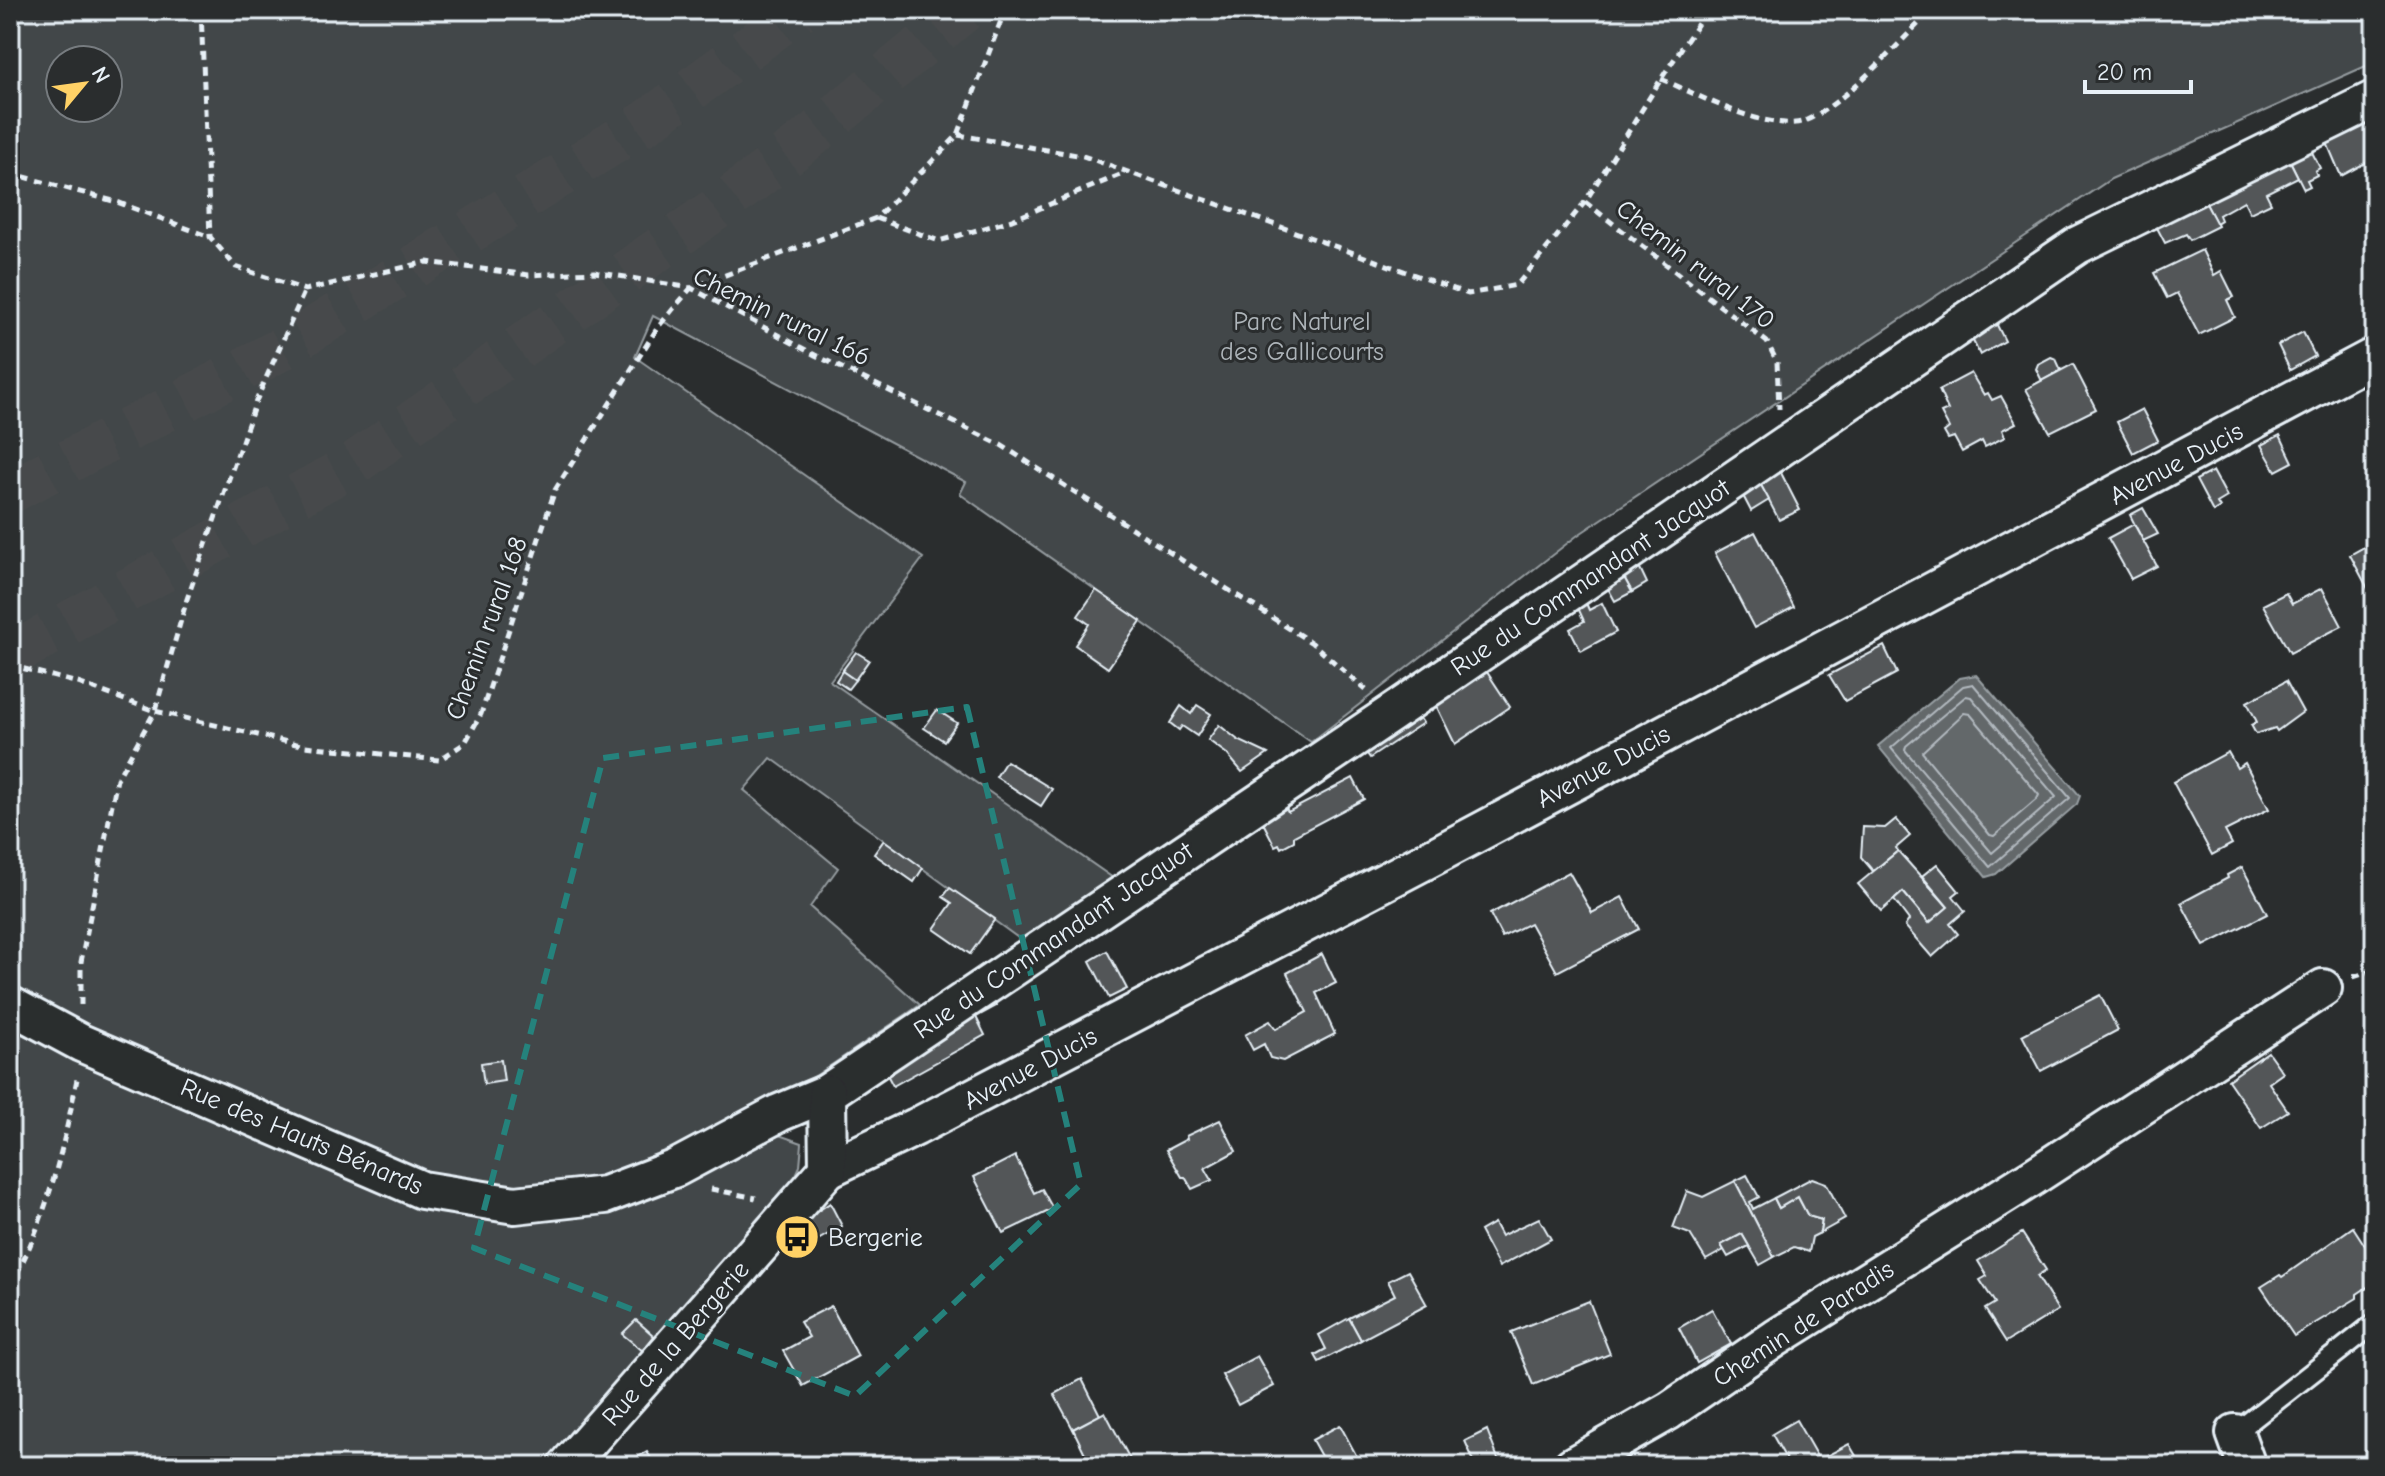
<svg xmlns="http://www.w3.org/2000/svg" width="2385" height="1476" font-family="'Comic Neue',sans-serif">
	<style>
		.green { fill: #424648; stroke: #959ca0; stroke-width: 2; fill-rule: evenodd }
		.water { fill: #63686b; stroke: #989fa3; stroke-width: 2 }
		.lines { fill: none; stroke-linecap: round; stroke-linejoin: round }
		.shore { stroke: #b3bac0; stroke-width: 2 }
		.building { fill: #535759; stroke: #e8f1f8; stroke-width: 2 }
		.highway-tunnel { stroke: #464a4c; stroke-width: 44; stroke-dasharray: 44 22; stroke-linecap: butt }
		.lane-casing { stroke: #e8f1f8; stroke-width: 24 }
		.street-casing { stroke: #e8f1f8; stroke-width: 42 }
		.path { stroke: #e8f1f8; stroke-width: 5; stroke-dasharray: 8 6; stroke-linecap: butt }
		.lane { stroke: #2a2d2e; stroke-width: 18 }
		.street { stroke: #2a2d2e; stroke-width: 36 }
		.marked { fill: none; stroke: #25827c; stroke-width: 6; stroke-dasharray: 16 10; stroke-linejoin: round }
		.labels { text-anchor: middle; stroke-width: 6; stroke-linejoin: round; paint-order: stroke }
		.street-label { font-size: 26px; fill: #e8f1f8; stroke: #2a2d2e }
		.park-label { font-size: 26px; fill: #aeb5ba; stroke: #2a2d2e }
		.poi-label { font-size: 26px; fill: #e8f1f8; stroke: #2a2d2e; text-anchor: start }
	</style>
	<rect width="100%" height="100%" fill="#2a2d2e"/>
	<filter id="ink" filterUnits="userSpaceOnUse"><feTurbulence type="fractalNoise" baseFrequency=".0125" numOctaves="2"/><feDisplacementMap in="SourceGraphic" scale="16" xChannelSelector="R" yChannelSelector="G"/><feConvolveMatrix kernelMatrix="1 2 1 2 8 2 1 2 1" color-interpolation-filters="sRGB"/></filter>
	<g filter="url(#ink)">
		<path class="green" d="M10 10H2375V62L2111 179 1578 535 1311 742 960 494 966 482 653 316 635 357 923 558 830 681 1113 878 1021 940 771 758 744 790 838 868 810 907 920 1005 743 1125 603 1208 779 1135 802 1143 800 1166 782 1206 549 1466H10V699L14 686 10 684ZM60 60H108V108H60Z"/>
		<polygon class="water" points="1976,675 2080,796 2077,804 1996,874 1986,877 1878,746 1960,678"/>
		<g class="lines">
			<g class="shore">
				<polygon points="1973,684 2070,798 1990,867 1891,748 1963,686"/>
				<polygon points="1966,696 1971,697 2056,797 1992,853 1905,750 1906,746"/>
				<polygon points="1964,713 1970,714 2039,795 2037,799 1994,836 1990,835 1922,752"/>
			</g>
		</g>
		<g class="building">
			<polygon points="2370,115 2375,124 2375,158 2341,176 2324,136"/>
			<polygon points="2308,144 2320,168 2315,171 2317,175 2307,180 2310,186 2304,189 2287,155"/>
			<polygon points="2287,155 2298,177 2266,193 2271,203 2250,213 2244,201 2219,215 2221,220 2216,223 2203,198"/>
			<polygon points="2203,198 2218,226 2190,240 2186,234 2165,243 2154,222"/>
			<polygon points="2202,250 2214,275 2221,271 2234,297 2227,300 2235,317 2199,335 2177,293 2167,298 2154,273"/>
			<polygon points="1994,319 2005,341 1980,355 1970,335"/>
			<polygon points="2303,332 2315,356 2290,370 2278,345"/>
			<polygon points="2051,357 2056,359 2061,370 2042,381 2036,369 2038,364"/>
			<polygon points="2073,364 2096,409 2050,432 2026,389"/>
			<polygon points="1971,373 1984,395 1988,393 1992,400 2001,396 2016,423 2002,430 2005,437 1985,447 1982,441 1962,452 1954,437 1948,439 1944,432 1949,428 1941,413 1948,410 1939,390"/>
			<polygon points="2142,409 2158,440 2133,453 2117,422"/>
			<polygon points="2280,435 2293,462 2276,471 2261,445"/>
			<polygon points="1777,465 1800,510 1779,520 1757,478"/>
			<polygon points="2213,471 2227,497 2217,503 2220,508 2213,512 2196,480"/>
			<polygon points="1757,478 1769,500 1751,511 1740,490"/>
			<polygon points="2143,508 2158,534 2143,541 2130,515"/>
			<polygon points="2134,524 2157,566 2131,579 2108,538"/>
			<polygon points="1755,532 1794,607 1754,628 1715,553"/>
			<polygon points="2375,541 2375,602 2350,555"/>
			<polygon points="1636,560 1647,583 1632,592 1620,570"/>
			<polygon points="1620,570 1632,592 1615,601 1604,581"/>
			<polygon points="2322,588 2342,626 2290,653 2263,605 2286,593 2292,604"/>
			<polygon points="1096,590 1141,621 1108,668 1075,645 1089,624 1078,616"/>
			<polygon points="1586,603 1589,610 1602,603 1616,632 1581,651 1570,629 1584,621 1578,608"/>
			<polygon points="1884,646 1897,673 1845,701 1829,675"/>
			<polygon points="856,652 869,660 855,680 842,671"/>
			<polygon points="1481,663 1510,707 1455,744 1432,697"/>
			<polygon points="842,671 855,680 848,689 836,681"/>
			<polygon points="2286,681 2303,712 2277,731 2275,728 2256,734 2251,725 2257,722 2247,702"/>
			<polygon points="1197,705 1211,714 1197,736 1182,726 1179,730 1170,723 1181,706 1191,714"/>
			<polygon points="1414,709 1423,723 1370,758 1361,745"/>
			<polygon points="937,710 957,723 944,741 924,728"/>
			<polygon points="1219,725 1238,740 1268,754 1242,772 1227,754 1208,740"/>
			<polygon points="2228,752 2237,768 2245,763 2269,809 2225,831 2232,844 2212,855 2173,782"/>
			<polygon points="1006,761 1052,789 1041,806 996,777"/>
			<polygon points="1353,778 1364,799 1294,836 1294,841 1281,848 1279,844 1275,846 1258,813 1281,798 1288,812"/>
			<polygon points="1896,819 1910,836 1896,848 1898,851 1873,871 1861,857 1863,827 1885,828"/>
			<polygon points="884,840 923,868 914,882 874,854"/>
			<polygon points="1898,851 1948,907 1929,923 1903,892 1881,911 1858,884"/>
			<polygon points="1937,864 1959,891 1953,896 1965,911 1950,924 1958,934 1932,957 1905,926 1909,920 1894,900 1903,892 1929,923 1948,907 1922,876"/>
			<polygon points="2242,867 2267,914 2204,946 2181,903 2228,878 2227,875"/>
			<polygon points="1569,872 1592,913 1622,897 1639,929 1557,972 1530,923 1502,937 1490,914"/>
			<polygon points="950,888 995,919 970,954 934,929 952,903 943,897"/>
			<polygon points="1107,951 1127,989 1109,998 1090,961"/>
			<polygon points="1322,954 1336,983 1316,993 1335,1034 1283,1061 1270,1058 1264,1044 1253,1050 1245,1035 1270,1021 1276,1029 1307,1012 1287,973"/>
			<polygon points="989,994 996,1006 976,1017 985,1035 893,1086 882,1065"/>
			<polygon points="2100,995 2118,1030 2041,1071 2022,1035"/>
			<polygon points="2268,1052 2283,1073 2269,1083 2288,1111 2261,1128 2228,1080"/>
			<polygon points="501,1060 504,1081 484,1084 481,1063"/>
			<polygon points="1220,1120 1236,1151 1205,1168 1212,1180 1192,1189 1185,1177 1182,1177 1166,1150 1187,1139 1186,1136"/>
			<polygon points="1015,1156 1034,1193 1042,1189 1053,1209 1003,1233 974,1177"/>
			<polygon points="1747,1175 1759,1197 1750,1202 1753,1209 1774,1198 1779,1208 1798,1197 1808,1216 1822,1220 1820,1233 1812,1237 1809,1252 1794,1247 1774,1257 1735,1181"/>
			<polygon points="1812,1178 1826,1183 1845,1219 1820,1233 1822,1220 1808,1216 1798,1197 1779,1208 1774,1198"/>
			<polygon points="1735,1181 1774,1257 1760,1265 1742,1234 1721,1245 1724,1250 1706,1260 1690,1234 1673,1228 1687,1191 1703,1197"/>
			<polygon points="830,1203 842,1226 818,1240 806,1219"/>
			<polygon points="1539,1218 1551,1239 1499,1267 1480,1231 1494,1223 1501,1236"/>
			<polygon points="2353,1227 2375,1261 2375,1282 2357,1294 2357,1298 2294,1336 2261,1287 2280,1275 2282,1277"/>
			<polygon points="2022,1233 2046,1270 2037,1276 2058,1310 2006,1342 1985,1309 1995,1303 1980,1280 1987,1276 1978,1261"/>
			<polygon points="1742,1234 1749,1246 1728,1257 1721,1245"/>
			<polygon points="1408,1271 1427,1305 1361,1340 1349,1318 1395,1295 1388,1281"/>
			<polygon points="1589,1301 1610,1354 1533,1385 1511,1332"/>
			<polygon points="831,1306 858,1356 803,1386 783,1351 809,1337 800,1322"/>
			<polygon points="1712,1309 1731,1344 1697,1363 1679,1328"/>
			<polygon points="1349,1318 1361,1340 1319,1362 1315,1355 1326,1349 1319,1335"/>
			<polygon points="636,1320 654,1336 643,1351 622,1334"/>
			<polygon points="1257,1356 1274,1386 1238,1405 1222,1375"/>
			<polygon points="1082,1379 1100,1415 1073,1429 1054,1394"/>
			<polygon points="1105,1412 1131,1461 1122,1466 1091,1466 1073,1429"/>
			<polygon points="1796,1420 1819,1460 1849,1444 1862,1466 1790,1466 1772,1434"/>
			<polygon points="1340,1425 1362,1466 1307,1466 1322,1458 1312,1440"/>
			<polygon points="1487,1430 1500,1464 1476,1466 1465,1441"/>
			<polygon points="647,1452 656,1466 622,1466"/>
		</g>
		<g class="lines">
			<g class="highway-tunnel">
				<polyline points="10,492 278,351 645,123 800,10"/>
				<polyline points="10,656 352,465 713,211 809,138 965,10"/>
			</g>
			<g class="lane-casing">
				<polyline id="lane" points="2235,1433 2375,1323"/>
			</g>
			<g class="street-casing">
				<g id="street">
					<polyline points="10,1005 81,1043 422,1190 515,1205 605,1195 676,1168 779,1113 827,1093 1392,713 2078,245 2375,99"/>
					<polyline points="828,1169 916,1127 1442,852 2375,356"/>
					<polyline points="2235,1433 2247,1466"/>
					<polyline points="567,1466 828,1169 827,1093"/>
					<polyline points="1572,1466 1669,1411 1776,1338 2033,1177 2323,988"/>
				</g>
			</g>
			<g class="path">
				<polyline points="201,10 210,237 236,267 305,290 427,262 529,275 595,272 691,288 815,355 1001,445 1312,643 1366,690"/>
				<path d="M1661 79C1699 95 1754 126 1795 123 1830 121 1905 36 1932 10"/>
				<polyline points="958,135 1083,156 1468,294 1517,285 1585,202 1661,79 1707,10"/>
				<polyline points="10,173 117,202 210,237"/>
				<polyline points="1585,202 1767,342 1777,362 1779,409"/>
				<polyline points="876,218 939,241 1012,220 1127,172"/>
				<polyline points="10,665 78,683 155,711 187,599 256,401 305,290"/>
				<polyline points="2353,977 2375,970"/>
				<polyline points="81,1005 81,962 117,779 155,711 305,746 439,760 465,743 481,714 555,490 658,327 691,288 876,218 958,135 1005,10"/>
				<polyline points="711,1189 756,1198"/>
				<path d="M10 1286C46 1222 63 1150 77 1079"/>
			</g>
			<use href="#lane" class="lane"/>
			<use href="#street" class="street"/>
		</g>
	</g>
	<path class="marked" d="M967 707 1081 1184 855 1396 474 1248 603 758Z"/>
	<defs>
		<g id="bus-disc" transform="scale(2.3)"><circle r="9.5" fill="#ffd166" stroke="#2a2d2e"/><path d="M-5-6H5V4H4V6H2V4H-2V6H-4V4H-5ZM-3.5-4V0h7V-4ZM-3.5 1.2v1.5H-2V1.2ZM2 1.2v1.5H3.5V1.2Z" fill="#111"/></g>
	</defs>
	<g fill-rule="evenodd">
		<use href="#bus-disc" x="797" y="1237"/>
	</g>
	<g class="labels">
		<g class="street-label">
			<text transform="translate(1696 264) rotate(38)" y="9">Chemin rural 170</text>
			<text transform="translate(782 316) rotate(26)" y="9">Chemin rural 166</text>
			<text transform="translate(2176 463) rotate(-28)" y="9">Avenue Ducis</text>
			<text transform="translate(1590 577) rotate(-34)" y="9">Rue du Commandant Jacquot</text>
			<text transform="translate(486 628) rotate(-70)" y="9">Chemin rural 168</text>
			<text transform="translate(1603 766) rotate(-28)" y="9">Avenue Ducis</text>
			<text transform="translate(1053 940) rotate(-34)" y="9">Rue du Commandant Jacquot</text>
			<text transform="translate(1030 1068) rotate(-28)" y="9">Avenue Ducis</text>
			<text transform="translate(302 1136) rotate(23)" y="9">Rue des Hauts Bénards</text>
			<text transform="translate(1803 1323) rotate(-33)" y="9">Chemin de Paradis</text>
			<text transform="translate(675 1343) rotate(-49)" y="9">Rue de la Bergerie</text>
		</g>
		<g class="park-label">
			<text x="1302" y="330">Parc Naturel<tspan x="1302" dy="30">des Gallicourts</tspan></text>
		</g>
		<g class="poi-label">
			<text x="828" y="1246">Bergerie</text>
		</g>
	</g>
	<rect width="2385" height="1476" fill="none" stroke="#2a2d2e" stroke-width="40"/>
	<rect x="20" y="20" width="2345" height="1436" fill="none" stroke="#e8f1f8" stroke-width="3" filter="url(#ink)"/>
	<g transform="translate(84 84) rotate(61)"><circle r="38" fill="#2a2d2e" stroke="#767b7f" stroke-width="2"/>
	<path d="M0-6L14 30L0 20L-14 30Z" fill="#ffd166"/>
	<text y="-12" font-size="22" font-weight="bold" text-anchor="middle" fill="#e8f1f8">N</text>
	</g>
	<path d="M2085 80v12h106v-12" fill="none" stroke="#e8f1f8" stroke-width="4"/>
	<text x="2097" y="80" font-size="24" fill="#e8f1f8" stroke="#2a2d2e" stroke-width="6" paint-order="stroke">20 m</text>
</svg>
